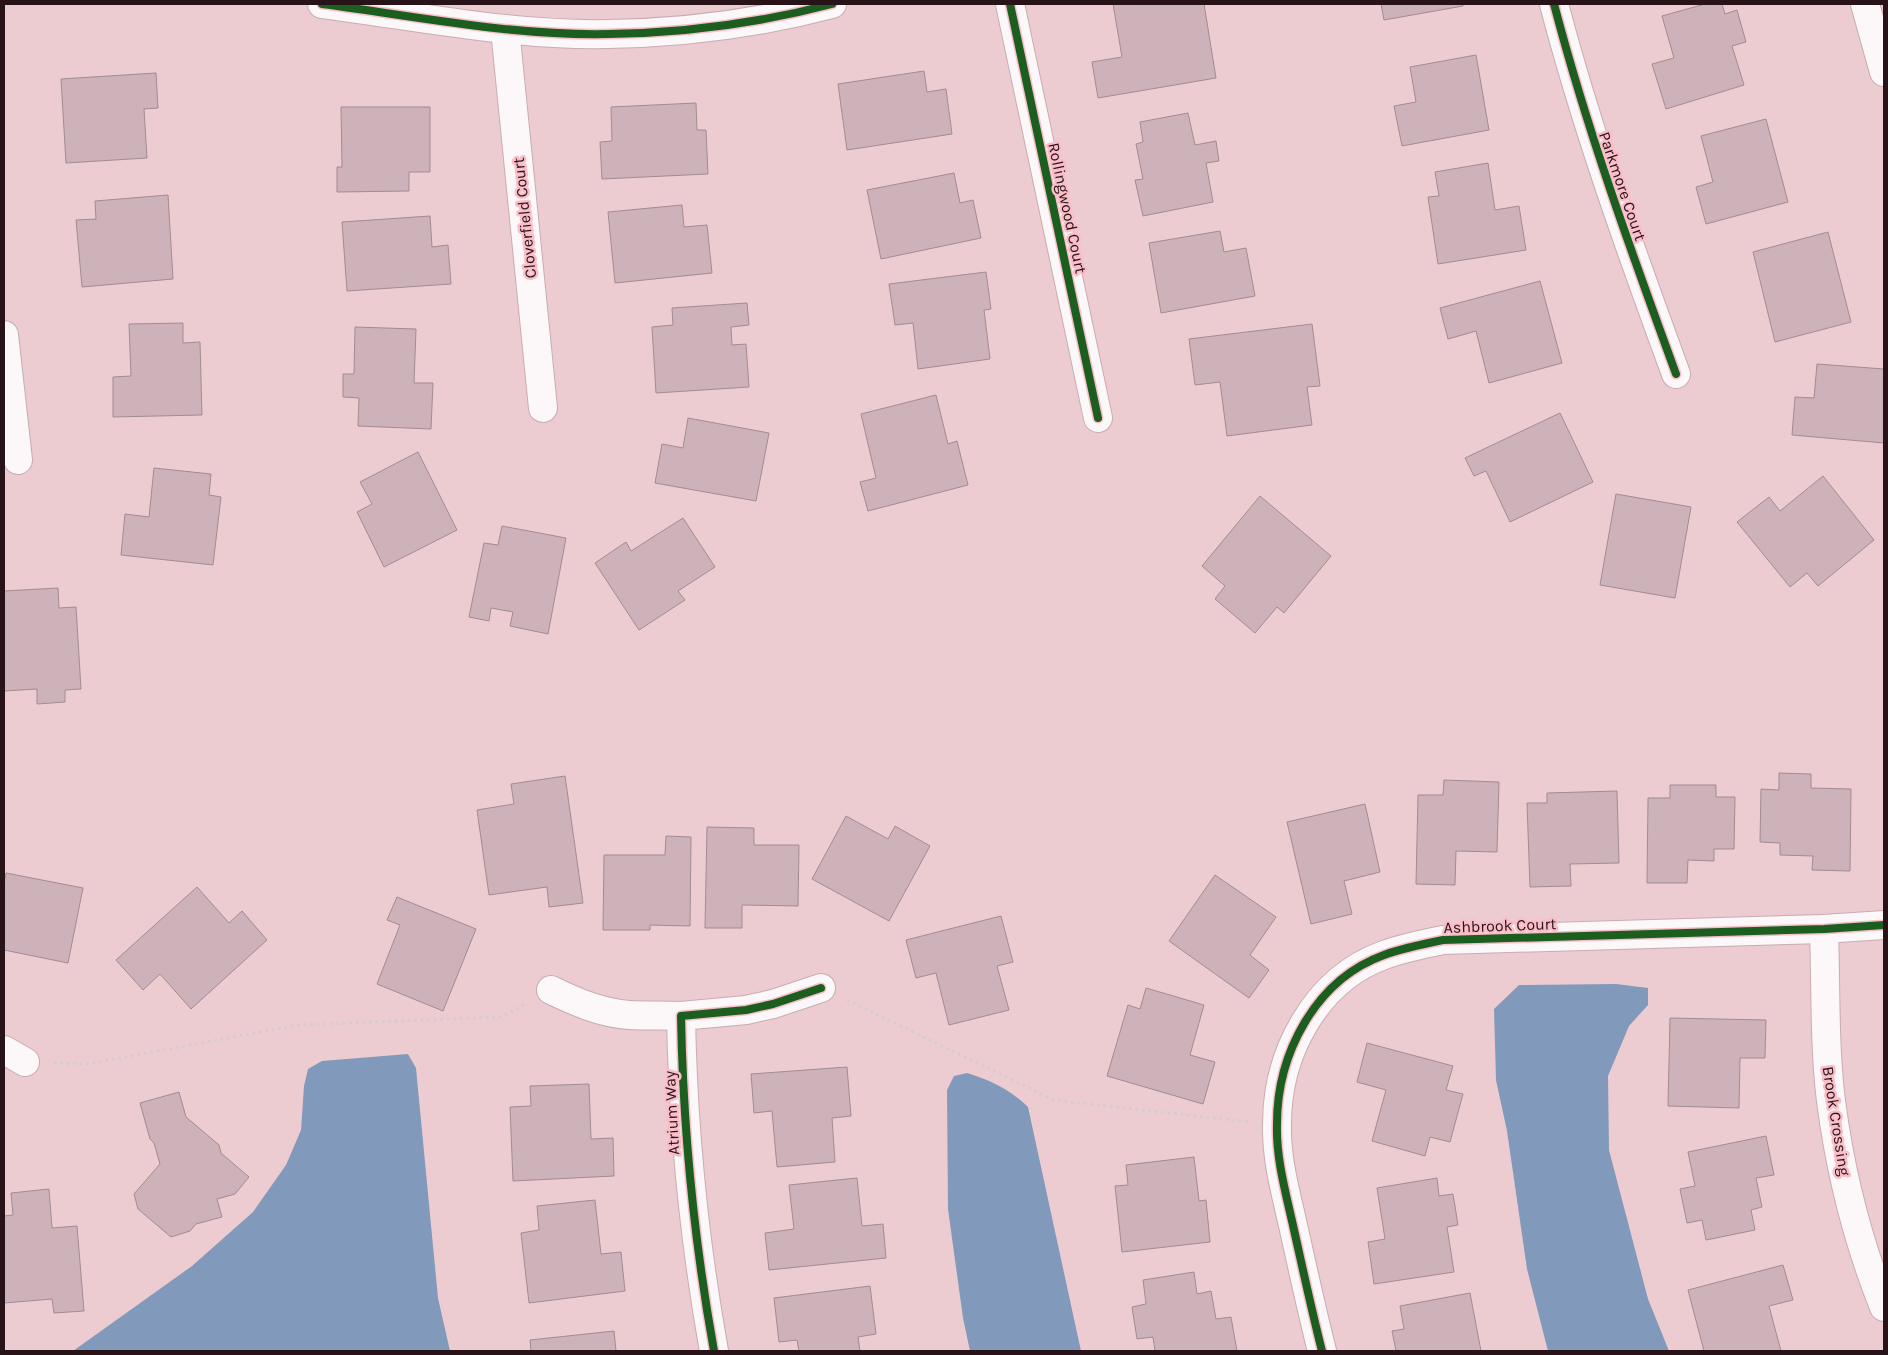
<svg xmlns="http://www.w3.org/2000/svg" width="1888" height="1355" font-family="Karla,sans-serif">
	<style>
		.water { fill: #819abb }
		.building { fill: #cdb2ba; stroke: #a28b92 }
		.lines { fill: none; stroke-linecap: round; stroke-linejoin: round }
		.minor-casing { stroke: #c6adb1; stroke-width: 30 }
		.path { stroke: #d5ccce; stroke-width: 3; stroke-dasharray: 2.5 4; stroke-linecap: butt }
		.minor { stroke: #fcf7f8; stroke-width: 28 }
		.cycleway-casing { stroke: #fabec8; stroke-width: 11 }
		.cycleway { stroke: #1b5e20; stroke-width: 8 }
		.labels { text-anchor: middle; stroke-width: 5; stroke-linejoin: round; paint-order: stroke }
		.street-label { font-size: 16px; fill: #281318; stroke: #fabec8 }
	</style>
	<rect width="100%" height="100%" fill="#edccd1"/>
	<g class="water">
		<polygon points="1616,984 1648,988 1648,1005 1629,1026 1608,1076 1609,1150 1648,1299 1669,1351 1548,1351 1527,1269 1507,1131 1496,1080 1494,1009 1519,985"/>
		<polygon points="408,1054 416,1068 438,1298 450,1351 73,1351 192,1266 253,1212 286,1165 301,1130 304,1086 308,1069 322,1061"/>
		<path d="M967 1073C990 1080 1011 1090 1028 1107L1081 1351H970L963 1318 948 1209 947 1090 954 1076Z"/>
	</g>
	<g class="building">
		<polygon points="1113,4 1204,4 1216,78 1098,98 1092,62 1122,57"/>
		<polygon points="1381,4 1463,4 1463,6 1384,20"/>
		<polygon points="1705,4 1722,4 1725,14 1737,10 1746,42 1732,46 1744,85 1666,109 1652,64 1674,58 1662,16"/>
		<polygon points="1476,55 1489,130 1402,146 1394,106 1416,102 1410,67"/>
		<polygon points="924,71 927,92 946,89 952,134 847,150 838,84"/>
		<polygon points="156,73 158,108 144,109 147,158 66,163 61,79"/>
		<polygon points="696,103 697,130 706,130 708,174 602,179 600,142 612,141 611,107"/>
		<polygon points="341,107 430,107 430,172 409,172 409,191 337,192 337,167 342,167"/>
		<polygon points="1188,113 1195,145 1216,141 1219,161 1206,163 1213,202 1143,216 1135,180 1143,179 1136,144 1143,142 1140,122"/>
		<polygon points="1766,119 1788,202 1706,224 1696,187 1713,182 1701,136"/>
		<polygon points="1488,163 1495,210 1519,206 1526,250 1438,264 1428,197 1439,196 1435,172"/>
		<polygon points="954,173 960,203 973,200 981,238 881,259 867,190"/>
		<polygon points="168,195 173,279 82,287 76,220 96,219 95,201"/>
		<polygon points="682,205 684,227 707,225 712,273 615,283 608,212"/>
		<polygon points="430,216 432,247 448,245 451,284 347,291 342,222"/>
		<polygon points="1220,231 1224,252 1246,248 1255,296 1161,313 1149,243"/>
		<polygon points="1828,232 1851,322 1775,342 1753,252"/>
		<polygon points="986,272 991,309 984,310 990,359 918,369 913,323 895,325 889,284"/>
		<polygon points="1540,281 1562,363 1489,383 1476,331 1448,339 1440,308"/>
		<polygon points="747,303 749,325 731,327 732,345 746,344 749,387 656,393 652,327 673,325 672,308"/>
		<polygon points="183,323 183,343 200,342 202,415 113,417 113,377 131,376 129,324"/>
		<polygon points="1312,324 1320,386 1307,387 1312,425 1227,436 1220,382 1195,385 1189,339"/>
		<polygon points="355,327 416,329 414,383 433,383 431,429 358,426 359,398 343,397 343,374 354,374"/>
		<polygon points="1817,364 1884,369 1884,443 1792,435 1795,397 1814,398"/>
		<polygon points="936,395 948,444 957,441 968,485 868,511 860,482 876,478 861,414"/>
		<polygon points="1560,413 1593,482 1510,522 1486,471 1474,476 1465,458"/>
		<polygon points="688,418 769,433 756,501 655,483 662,444 683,448"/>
		<polygon points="418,452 457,530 384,567 357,512 372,504 360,482"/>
		<polygon points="154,468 211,474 209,495 221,497 213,565 121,555 125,514 149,517"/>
		<polygon points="1823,476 1874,540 1818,586 1807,573 1790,587 1737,522 1769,497 1780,511"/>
		<polygon points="1616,494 1691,507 1675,598 1600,585"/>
		<polygon points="1260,496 1331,556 1284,613 1277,607 1255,633 1215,599 1225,586 1202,566"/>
		<polygon points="683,518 715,567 678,591 685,600 639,630 595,563 626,542 631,551"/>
		<polygon points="502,526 566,538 548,634 510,626 513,612 491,608 489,621 469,617 484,543 498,545"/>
		<polygon points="58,588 59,608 76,607 81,689 65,690 65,702 37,704 37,689 4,691 4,591"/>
		<polygon points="1779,773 1811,774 1811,788 1851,789 1850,871 1812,870 1813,856 1780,855 1780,843 1760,842 1761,789 1779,790"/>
		<polygon points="565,776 583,903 549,907 547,887 489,895 477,810 514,804 511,784"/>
		<polygon points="1444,780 1499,782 1497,852 1456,851 1455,885 1416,884 1418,795 1443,795"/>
		<polygon points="1670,785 1716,785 1716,797 1735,797 1734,849 1714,849 1714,861 1688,860 1687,883 1647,883 1648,798 1670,798"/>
		<polygon points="1617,791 1619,863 1570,864 1571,886 1530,887 1527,803 1547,803 1547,793"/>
		<polygon points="1365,804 1380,872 1344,881 1352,914 1311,924 1287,822"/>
		<polygon points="846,816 888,839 895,826 930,846 889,921 812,879"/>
		<polygon points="707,827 754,828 754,845 799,845 798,906 742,905 742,928 705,928"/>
		<polygon points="666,836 691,837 690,926 650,925 650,930 603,930 604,855 665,855"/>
		<polygon points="6,873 83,888 68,963 4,950 4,884"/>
		<polygon points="1215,875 1276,917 1250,955 1269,970 1249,998 1169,941"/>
		<polygon points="197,887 229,923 242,911 267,940 191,1009 160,974 143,990 116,960"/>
		<polygon points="397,897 476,929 443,1011 377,984 400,925 387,920"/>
		<polygon points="1001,916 1013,962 997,966 1009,1010 949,1025 936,973 916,978 906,940"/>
		<polygon points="1146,988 1204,1005 1190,1055 1215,1062 1203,1104 1107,1076 1128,1005 1140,1009"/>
		<polygon points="1670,1018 1766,1020 1765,1058 1740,1058 1739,1108 1668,1106"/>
		<polygon points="1367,1043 1453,1066 1446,1090 1463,1094 1450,1142 1430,1137 1425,1156 1372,1141 1386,1090 1357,1082"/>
		<polygon points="847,1067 851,1116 832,1118 835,1162 777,1167 772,1111 754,1113 751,1074"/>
		<polygon points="589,1084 591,1139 613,1138 614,1176 513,1181 510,1107 531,1106 530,1086"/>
		<polygon points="179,1092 186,1117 219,1145 221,1153 249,1177 235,1194 217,1199 222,1217 196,1224 190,1231 171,1237 138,1209 134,1194 160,1164 154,1143 150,1139 140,1103"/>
		<polygon points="1766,1136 1774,1175 1756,1178 1762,1207 1751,1210 1755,1230 1706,1240 1702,1220 1687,1223 1680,1189 1695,1186 1688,1152"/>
		<polygon points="1194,1157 1199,1201 1206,1200 1210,1242 1122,1252 1115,1186 1128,1185 1126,1165"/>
		<polygon points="857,1178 862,1226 883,1224 886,1258 769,1270 765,1233 794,1229 789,1185"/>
		<polygon points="1437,1178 1439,1196 1453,1194 1458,1225 1447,1227 1454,1272 1374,1284 1368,1242 1385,1239 1377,1188"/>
		<polygon points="49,1189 52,1228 77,1226 84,1311 54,1313 52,1299 4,1303 4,1216 13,1215 11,1193"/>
		<polygon points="595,1200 601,1254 621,1252 625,1291 529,1303 521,1233 539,1230 537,1206"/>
		<polygon points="1783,1265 1793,1300 1769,1306 1781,1351 1704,1351 1688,1290"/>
		<polygon points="1194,1272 1197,1294 1211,1291 1216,1319 1231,1317 1237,1351 1155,1351 1153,1337 1137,1339 1132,1307 1146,1304 1143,1280"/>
		<polygon points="870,1286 876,1334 858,1337 860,1351 799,1351 797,1340 779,1342 774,1298"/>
		<polygon points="1470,1293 1481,1351 1396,1351 1392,1331 1404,1329 1400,1306"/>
		<polygon points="614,1331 616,1351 531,1351 530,1340"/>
	</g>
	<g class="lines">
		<g class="minor-casing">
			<g id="minor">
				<path d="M322 4C416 16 512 36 608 34 683 33 760 23 832 4"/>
				<polyline points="1010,4 1098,418"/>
				<path d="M1554 4C1587 130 1631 251 1676 374"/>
				<polyline points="1865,4 1884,72"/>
				<polyline points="505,29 543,408"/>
				<polyline points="4,335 18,460"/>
				<path d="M1824 929C1826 986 1824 1044 1831 1101 1840 1170 1858 1242 1884 1307"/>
				<path d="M551 990C576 1002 601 1013 629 1015 646 1016 664 1015 681 1016"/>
				<polyline points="4,1050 25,1062"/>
				<path d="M714 1351C694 1240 683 1129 681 1016L746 1010 773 1004 821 988"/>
				<path d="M1322 1351C1311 1308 1302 1265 1292 1221 1285 1190 1276 1157 1277 1124 1277 1054 1315 980 1384 955 1403 948 1423 944 1443 940L1824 929 1884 925"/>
			</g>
		</g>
		<g class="path">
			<polyline points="847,1000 1054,1100 1249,1122"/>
			<polyline points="54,1063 88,1064 298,1025 501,1017 525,1004"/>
		</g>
		<use href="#minor" class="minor"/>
		<g class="cycleway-casing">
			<g id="cycleway">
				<path d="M322 4C416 16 512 36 608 34 683 33 760 23 832 4"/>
				<polyline points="1010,4 1098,418"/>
				<path d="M1554 4C1587 130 1631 251 1676 374"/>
				<path d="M714 1351C694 1240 683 1129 681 1016L746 1010 773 1004 821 988"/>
				<path d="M1322 1351C1311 1308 1302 1265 1292 1221 1285 1190 1276 1157 1277 1124 1277 1054 1315 980 1384 955 1403 948 1423 944 1443 940L1824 929 1884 925"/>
			</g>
		</g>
		<use href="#cycleway" class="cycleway"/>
	</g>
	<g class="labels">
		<g class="street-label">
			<text transform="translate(1623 186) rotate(71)" y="6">Parkmore Court</text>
			<text transform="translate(1068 208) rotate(78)" y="6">Rollingwood Court</text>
			<text transform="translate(524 218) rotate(-96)" y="6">Cloverfield Court</text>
			<text transform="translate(1500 925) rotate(-2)" y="6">Ashbrook Court</text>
			<text transform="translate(671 1113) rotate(-93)" y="6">Atrium Way</text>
			<text transform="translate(1837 1121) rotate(81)" y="6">Brook Crossing</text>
		</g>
	</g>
	<rect width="1888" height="1355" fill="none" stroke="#281318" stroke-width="10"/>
</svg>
